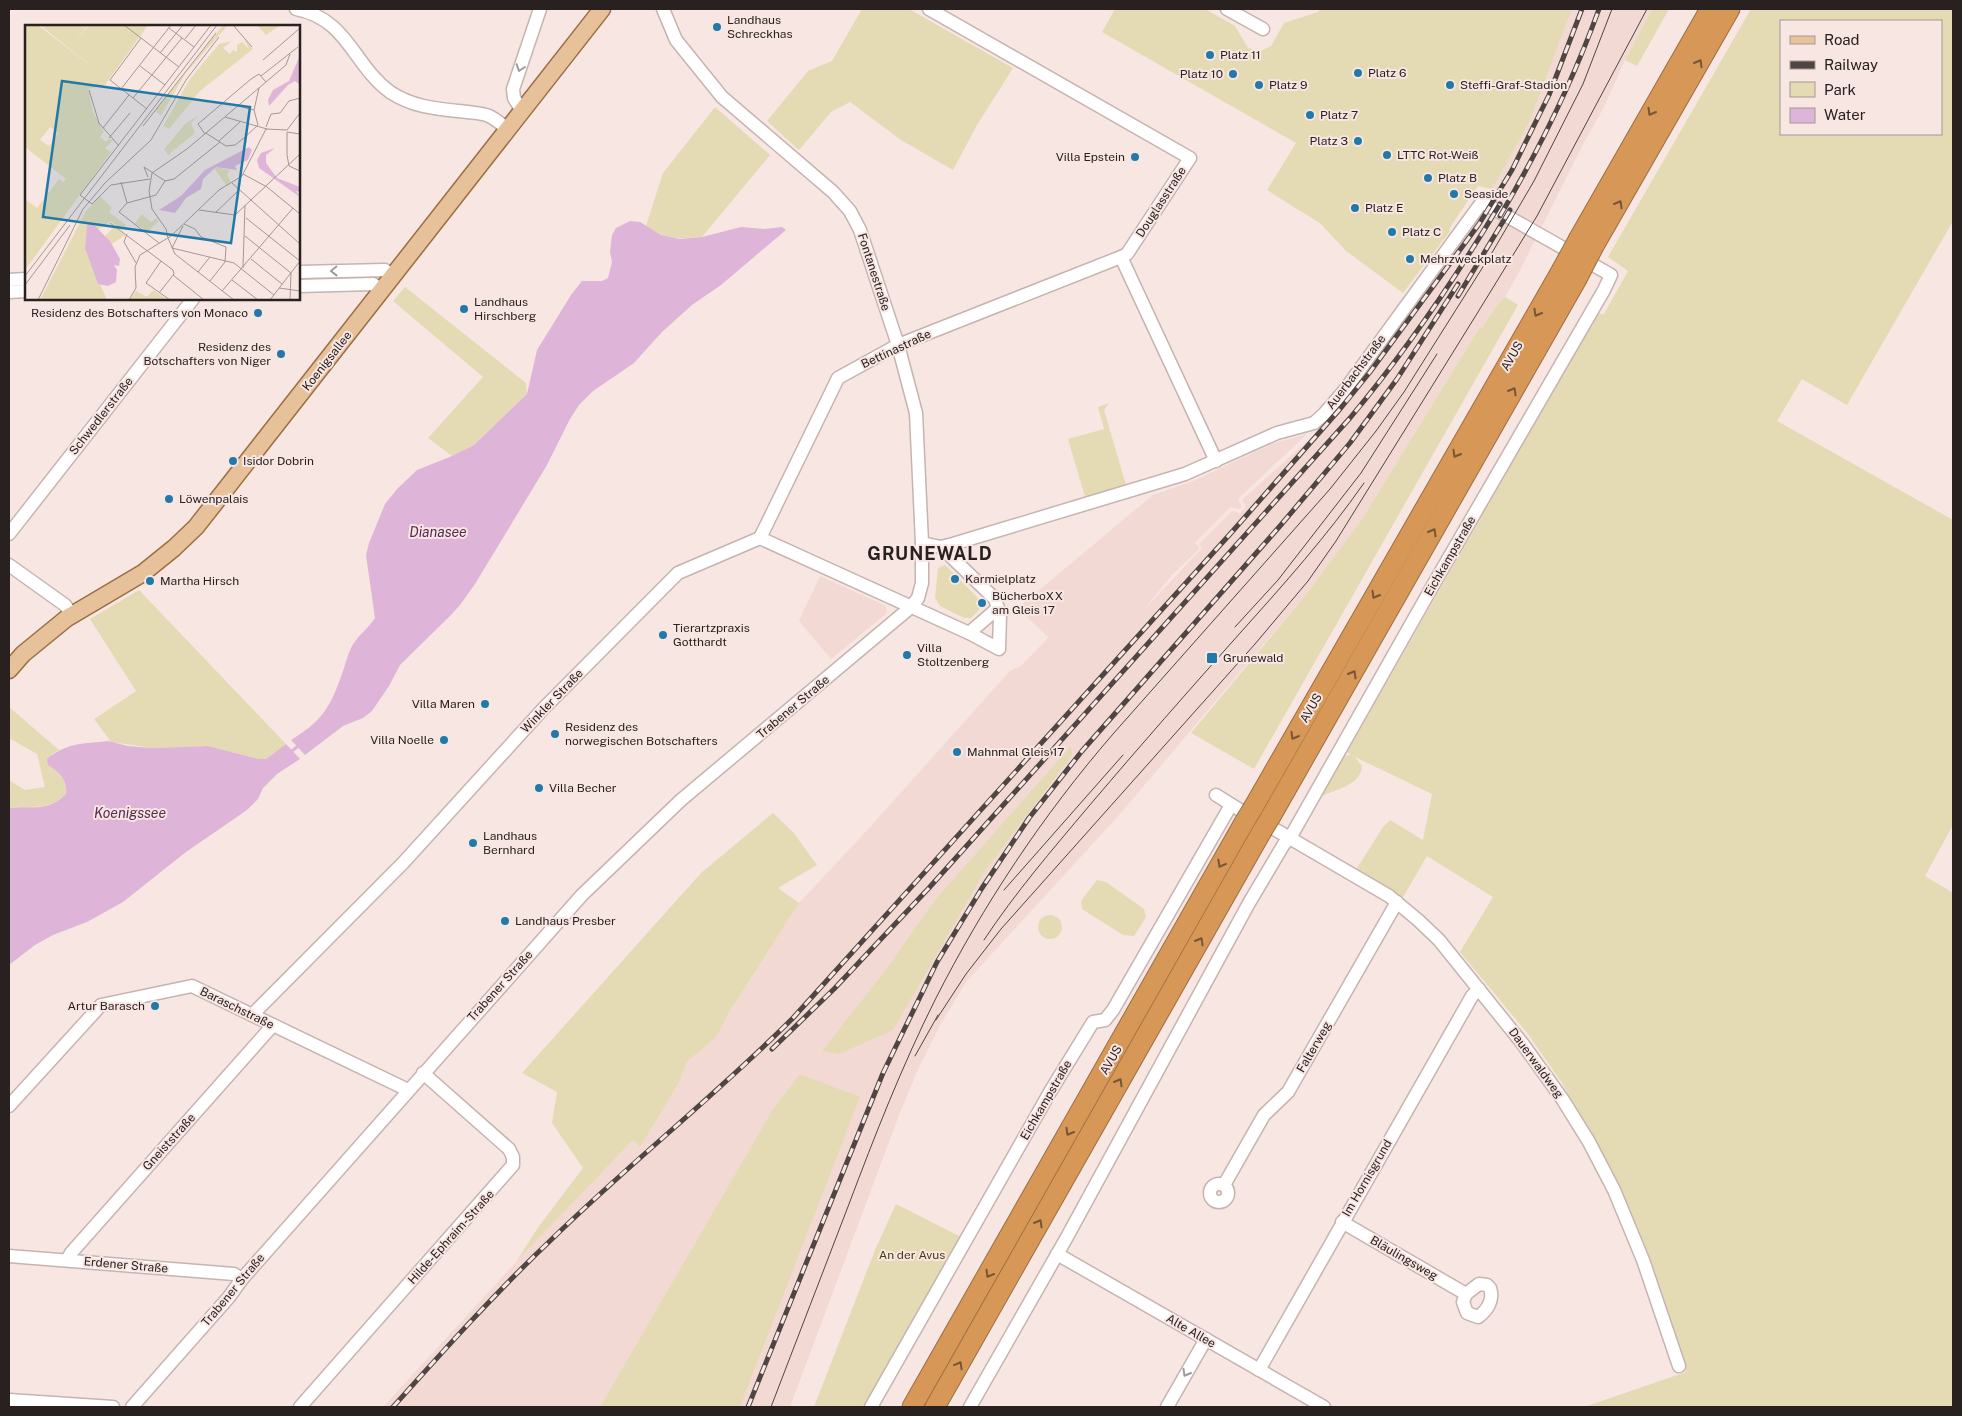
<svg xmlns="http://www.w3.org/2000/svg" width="1962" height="1416" font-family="'Public Sans',sans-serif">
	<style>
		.built { fill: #f3d9d3 }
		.green { fill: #e4dbb5; fill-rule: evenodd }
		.water { fill: #deb5d8 }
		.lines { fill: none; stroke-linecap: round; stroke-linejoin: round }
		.stream { stroke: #deb5d8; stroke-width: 3 }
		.minor-casing { stroke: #c5b4af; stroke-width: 15 }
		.major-casing { stroke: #9a6e43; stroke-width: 19 }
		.highway-casing { stroke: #9a6e43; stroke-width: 21 }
		.minor { stroke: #fff; stroke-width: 12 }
		.major { stroke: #e7c19a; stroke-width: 16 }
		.highway { stroke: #d79756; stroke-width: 19 }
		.tram { stroke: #4f4644; stroke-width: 1 }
		.rail-casing { stroke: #4f4644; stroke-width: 5 }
		.rail { stroke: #f8e6e2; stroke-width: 3; stroke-dasharray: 9; stroke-linecap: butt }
		.highway-bridge-casing { stroke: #9a6e43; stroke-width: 21; stroke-linecap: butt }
		.highway-bridge { stroke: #d79756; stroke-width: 19 }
		.oneway { stroke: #775638 }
		.oneway2 { stroke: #9e9b9b }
		.poi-dot { fill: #2179a8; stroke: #f8e6e2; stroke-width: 2 }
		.labels { text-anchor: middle; stroke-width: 4; stroke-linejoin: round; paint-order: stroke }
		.poi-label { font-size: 12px; fill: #282120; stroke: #f8e6e2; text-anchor: start }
		.street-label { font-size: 12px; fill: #282120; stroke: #f8e6e2 }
		.park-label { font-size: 12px; fill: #463d15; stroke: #f8e6e2 }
		.water-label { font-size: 14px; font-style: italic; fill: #592854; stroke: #f8e6e2 }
		.district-label { font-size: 18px; font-weight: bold; letter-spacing: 1px; fill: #282120; stroke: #f8e6e2 }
		.inset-road { fill: none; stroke: #a59794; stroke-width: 1 }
		.view { fill: #2179a8; fill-opacity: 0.15; stroke: #2179a8; stroke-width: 2.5 }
		.inset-edge { fill: none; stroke: #282120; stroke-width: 2.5 }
	</style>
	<rect width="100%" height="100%" fill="#f8e6e2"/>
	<g class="built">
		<polygon points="1572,9 1652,9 1625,60 1604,107 1580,150 1519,272 1505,297 1494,309 1482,328 1480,327 1362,519 1308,592 1120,814 966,982 943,1020 919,1067 899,1115 790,1407 383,1407 516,1262 633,1140 640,1147 679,1083 687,1062 717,1036 730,1011 799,903 860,838 1010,671 1021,666 1047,639 1048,637 1029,619 1019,607 1153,495 1193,481 1274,443 1307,434 1238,499 1242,507 1239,509 1231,507 1195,543 1200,548 1171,576 1142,612 1202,548 1199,544 1232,511 1240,513 1246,507 1242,500 1316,433 1369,366 1492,189 1529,123"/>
		<polygon points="820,576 886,606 887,613 831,659 799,621"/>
	</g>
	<g class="green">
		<polygon points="862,9 909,9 1013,68 977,125 953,170 901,140 850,102 831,112 799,150 767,121 808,71 832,61"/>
		<polygon points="1115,9 1205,9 1235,26 1248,48 1261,51 1271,46 1284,23 1318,12 1321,9 1572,9 1529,123 1492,189 1478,186 1449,229 1450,231 1447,235 1403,293 1346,251 1321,224 1267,190 1296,143 1102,32"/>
		<polygon points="1652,9 1669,9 1637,66 1625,60"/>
		<path d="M1751 9H1953V221L1847 405 1802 379 1777 421 1953 520V825L1925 876 1953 893V1407H1584L1686 1372 1624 1198 1596 1144 1562 1083 1528 1034 1460 952 1493 897 1427 856 1402 899 1356 870 1383 827 1390 820 1423 840 1432 794 1355 757 1362 766C1361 785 1337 789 1322 796L1344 756 1351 755 1347 752 1597 314H1604L1628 271 1608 257ZM1781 21H1941V134H1781Z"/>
		<path d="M715 107 770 155 702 237C681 239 664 240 646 226L663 173Z"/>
		<polygon points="405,287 526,383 527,394 474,445 452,456 428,438 483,377 393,301"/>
		<polygon points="1505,297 1518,305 1254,769 1191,733 1308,592 1362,519 1480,327 1482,328 1494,309"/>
		<polygon points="1109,403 1104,410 1126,485 1085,497 1068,439 1104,429 1098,407"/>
		<polygon points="945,565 980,600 979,610 971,618 964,618 940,606 935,598 938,568"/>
		<polygon points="139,590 286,744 266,759 259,759 208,746 152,748 111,742 94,719 136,691 90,619"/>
		<path d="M9 707 59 750 52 754 48 765C59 772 68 780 66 794 47 812 32 805 9 808V780L25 790 45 787 37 754 9 738Z"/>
		<polygon points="1071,746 1072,755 985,871 893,1030 839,1054 822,1051 885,971 935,900"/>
		<polygon points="773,813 793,832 817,865 778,888 799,903 730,1011 717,1036 687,1062 679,1083 640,1147 633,1140 516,1262 539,1226 583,1168 552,1123 557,1092 522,1073 701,873"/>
		<polygon points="1097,880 1106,882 1144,909 1146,917 1134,936 1123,935 1082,909 1081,901"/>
		<circle cx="1050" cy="927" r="12"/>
		<polygon points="800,1074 860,1097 740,1407 600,1407 772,1111"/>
		<polygon points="896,1204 963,1238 867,1407 814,1407 875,1250"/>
	</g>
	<g class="water">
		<path d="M630 221 640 222 661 235 680 239 702 237 741 227 765 229 782 227 786 230 721 285 692 305 662 332 634 363 593 391 579 405 570 419 547 465 475 584 460 605 450 616 400 665 389 686 372 711 363 718 343 726 305 755 291 740C322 721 330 708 342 674 345 666 347 656 351 648 356 637 368 629 375 618L366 555 369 543 385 504 397 489 417 470 452 456 474 445 527 394 537 350 571 295 582 281H602L608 278 612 262 610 252 612 235 616 228Z"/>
		<path d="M108 741 128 746 152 748 208 746 259 759H266L286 744 300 759 277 774 263 788 258 799 247 810 186 852 123 902 87 922 53 935 35 945 9 965V808C32 805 47 813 66 794 68 780 59 772 48 765L47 759C67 742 84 744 108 741Z"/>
	</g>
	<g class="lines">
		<polyline class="stream" points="292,751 297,747"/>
		<g class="minor-casing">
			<g id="minor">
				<path d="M296 9C348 19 353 65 390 92 414 108 440 109 467 112 474 113 482 113 489 116 496 119 502 125 507 129"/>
				<polyline points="929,9 1190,158 1127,254 1121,257 1216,461"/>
				<polyline points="1227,9 1263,29"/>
				<polyline points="522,111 514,98 513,89 540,9"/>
				<polyline points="299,272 385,270 393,276"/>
				<polyline points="9,280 26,279"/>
				<polyline points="299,286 373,284 382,290"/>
				<polyline points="9,292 26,291"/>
				<polyline points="9,534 193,299"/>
				<polyline points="760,538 838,378 898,345 1121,257"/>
				<polyline points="922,543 941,547 953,544 1185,474 1277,433 1314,423 1324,414 1344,391 1482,202 1611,275 1604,290 1436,580 1290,838 1284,844 1249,903 1067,1237 970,1407"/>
				<polyline points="9,565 65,605 72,615"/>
				<polyline points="969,633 998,608"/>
				<polyline points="1216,795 1240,810"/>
				<polyline points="1276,830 1389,896 1418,920 1439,940 1522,1043 1563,1100 1589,1142 1614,1190 1643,1260 1679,1366"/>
				<polyline points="252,1015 403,863 543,709 678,573 760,538 969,633 999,649 1000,615 995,599 941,547"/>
				<polyline points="9,1106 101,1005 192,986 408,1090"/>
				<circle cx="1219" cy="1193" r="9"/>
				<polyline points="1224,1185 1264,1115 1288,1092 1397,902"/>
				<polyline points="1342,1222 1466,1294"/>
				<polyline points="1057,1254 1324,1407"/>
				<polyline points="9,1256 234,1274 242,1279"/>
				<polyline points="67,1260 71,1253 273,1025"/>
				<path d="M1479 1284 1487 1285 1490 1288C1494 1299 1488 1310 1478 1317L1467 1313 1463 1302 1466 1294Z"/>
				<polyline points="1259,1370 1472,996 1479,989"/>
				<polyline points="9,1400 113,1407"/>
				<polyline points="132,1407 229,1297 242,1279 582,895 681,800 911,607 918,598 922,583 922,543 916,413 898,345 860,230 850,211 833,192 722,97 676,40 663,9"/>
				<polyline points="300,1407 513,1165 513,1157 509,1149 423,1073"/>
				<polyline points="871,1407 1050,1092 1093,1022 1105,1020 1113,1010 1231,805"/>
				<polyline points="1167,1407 1206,1339"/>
			</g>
		</g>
		<g class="major-casing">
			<polyline id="major" points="9,670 23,654 67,618 143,573 174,548 196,527 602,9"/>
		</g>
		<g class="highway-casing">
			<g id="highway">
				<polyline points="1579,238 1710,9"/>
				<polyline points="1594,246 1730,9"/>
				<polyline points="1253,808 1561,271"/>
				<polyline points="1270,818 1577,279"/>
				<polyline points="912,1407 1245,821"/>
				<polyline points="935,1407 1262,831"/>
			</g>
		</g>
		<use href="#minor" class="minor"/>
		<use href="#major" class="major"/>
		<use href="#highway" class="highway"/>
		<g class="tram">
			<polyline points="1235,627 1278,580 1361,473 1437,354"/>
			<polyline points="1004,890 1123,755"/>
			<path d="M984 940C1015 893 1052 850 1089 806 1139 747 1190 689 1241 632 1284 584 1327 536 1364 483"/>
			<polyline points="936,1020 966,974 1001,929 1255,644 1308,581 1336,541 1478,312 1537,216 1647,9"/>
			<polyline points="915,1056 938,1015"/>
			<path d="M771 1407C797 1339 823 1272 849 1204 875 1135 902 1066 935 1000 983 905 1043 815 1113 734L1330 489 1376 431 1404 392 1493 251 1534 181 1583 84 1612 9"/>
		</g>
		<g class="rail-casing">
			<g id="rail">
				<path d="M1500 216C1539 150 1573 81 1599 9"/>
				<polyline points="1458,296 1510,210"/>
				<path d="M772 1049 834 989 928 889 1350 418C1406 351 1455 279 1500 204"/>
				<path d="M393 1407C445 1349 496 1292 552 1239 630 1163 716 1095 793 1018L1231 533 1340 409 1370 372 1479 224 1512 170 1549 95 1582 9"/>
				<polyline points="748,1407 883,1073 937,962 982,888 1029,818 1082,751 1280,526 1350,443 1397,379 1458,284"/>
			</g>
		</g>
		<use href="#rail" class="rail"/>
		<g class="highway-bridge-casing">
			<g id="highway-bridge">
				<polyline points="1561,271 1579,238"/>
				<polyline points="1577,279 1594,246"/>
				<polyline points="1245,821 1253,808"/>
				<polyline points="1262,831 1270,818"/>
			</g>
		</g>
		<use href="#highway-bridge" class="highway-bridge"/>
	</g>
	<defs><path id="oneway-chevron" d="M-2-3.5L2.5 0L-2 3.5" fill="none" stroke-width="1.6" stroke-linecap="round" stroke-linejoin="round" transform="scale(1.25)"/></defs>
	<g class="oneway">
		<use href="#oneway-chevron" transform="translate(1699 63) rotate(-60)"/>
		<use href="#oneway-chevron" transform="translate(1651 112) rotate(120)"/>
		<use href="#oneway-chevron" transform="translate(1619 204) rotate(-60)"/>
		<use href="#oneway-chevron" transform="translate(1537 313) rotate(120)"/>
		<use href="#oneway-chevron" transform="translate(1513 391) rotate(-60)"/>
		<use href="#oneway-chevron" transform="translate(1456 454) rotate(120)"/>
		<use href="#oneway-chevron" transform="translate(1433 532) rotate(-60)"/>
		<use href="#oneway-chevron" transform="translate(1375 595) rotate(120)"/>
		<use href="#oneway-chevron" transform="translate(1353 674) rotate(-60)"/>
		<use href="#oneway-chevron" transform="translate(1294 736) rotate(120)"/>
		<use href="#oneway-chevron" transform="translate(1221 864) rotate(119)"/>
		<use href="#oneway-chevron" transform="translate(1200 941) rotate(-60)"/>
		<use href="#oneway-chevron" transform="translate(1119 1082) rotate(-60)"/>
		<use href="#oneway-chevron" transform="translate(1069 1132) rotate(120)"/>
		<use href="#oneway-chevron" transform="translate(1039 1223) rotate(-60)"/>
		<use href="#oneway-chevron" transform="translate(989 1274) rotate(120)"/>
		<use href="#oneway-chevron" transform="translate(959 1365) rotate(-61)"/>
	</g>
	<g class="oneway2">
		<use href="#oneway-chevron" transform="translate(520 68) rotate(108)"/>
		<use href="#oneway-chevron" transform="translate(334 271) rotate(179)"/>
		<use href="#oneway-chevron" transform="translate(1186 1373) rotate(120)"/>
	</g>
	<g class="poi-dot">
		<circle cx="717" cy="27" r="5"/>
		<circle cx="1210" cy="55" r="5"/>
		<circle cx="1358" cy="73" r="5"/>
		<circle cx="1233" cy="74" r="5"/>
		<circle cx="1259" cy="85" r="5"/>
		<circle cx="1450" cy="85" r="5"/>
		<circle cx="1310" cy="115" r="5"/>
		<circle cx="1358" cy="141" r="5"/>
		<circle cx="1387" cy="155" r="5"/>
		<circle cx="1135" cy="157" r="5"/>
		<circle cx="1428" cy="178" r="5"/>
		<circle cx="1454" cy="194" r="5"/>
		<circle cx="1355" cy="208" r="5"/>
		<circle cx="1392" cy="232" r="5"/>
		<circle cx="1410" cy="259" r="5"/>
		<circle cx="464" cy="309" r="5"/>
		<circle cx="258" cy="313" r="5"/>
		<circle cx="281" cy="354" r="5"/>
		<circle cx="233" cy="461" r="5"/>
		<circle cx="169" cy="499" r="5"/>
		<circle cx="955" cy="579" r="5"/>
		<circle cx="150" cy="581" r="5"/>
		<circle cx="982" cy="603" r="5"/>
		<circle cx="663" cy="635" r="5"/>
		<circle cx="907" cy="655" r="5"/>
		<rect x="1206" y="652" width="12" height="12" rx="2.5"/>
		<circle cx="485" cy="704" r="5"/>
		<circle cx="555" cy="734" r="5"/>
		<circle cx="444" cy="740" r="5"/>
		<circle cx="957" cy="752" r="5"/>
		<circle cx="539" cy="788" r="5"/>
		<circle cx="473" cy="843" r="5"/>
		<circle cx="505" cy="921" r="5"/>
		<circle cx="155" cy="1006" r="5"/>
	</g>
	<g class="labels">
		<g class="poi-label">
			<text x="727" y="24">Landhaus<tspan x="727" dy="14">Schreckhas</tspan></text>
			<text x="1220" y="59">Platz 11</text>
			<text x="1368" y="77">Platz 6</text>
			<text x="1223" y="78" text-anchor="end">Platz 10</text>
			<text x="1269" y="89">Platz 9</text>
			<text x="1460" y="89">Steffi-Graf-Stadion</text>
			<text x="1320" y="119">Platz 7</text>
			<text x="1348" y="145" text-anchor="end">Platz 3</text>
			<text x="1397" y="159">LTTC Rot-Weiß</text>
			<text x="1125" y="161" text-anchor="end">Villa Epstein</text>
			<text x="1438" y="182">Platz B</text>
			<text x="1464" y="198">Seaside</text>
			<text x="1365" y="212">Platz E</text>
			<text x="1402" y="236">Platz C</text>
			<text x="1420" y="263">Mehrzweckplatz</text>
			<text x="474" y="306">Landhaus<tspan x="474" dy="14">Hirschberg</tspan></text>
			<text x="248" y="317" text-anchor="end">Residenz des Botschafters von Monaco</text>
			<text x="271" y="351" text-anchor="end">Residenz des<tspan x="271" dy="14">Botschafters von Niger</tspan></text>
			<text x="243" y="465">Isidor Dobrin</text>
			<text x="179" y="503">Löwenpalais</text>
			<text x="965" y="583">Karmielplatz</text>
			<text x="160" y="585">Martha Hirsch</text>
			<text x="992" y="600">BücherboXX<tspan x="992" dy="14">am Gleis 17</tspan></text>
			<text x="673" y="632">Tierartzpraxis<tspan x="673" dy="14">Gotthardt</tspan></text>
			<text x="917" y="652">Villa<tspan x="917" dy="14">Stoltzenberg</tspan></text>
			<text x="1223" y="662">Grunewald</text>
			<text x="475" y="708" text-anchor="end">Villa Maren</text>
			<text x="565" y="731">Residenz des<tspan x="565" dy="14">norwegischen Botschafters</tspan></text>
			<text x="434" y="744" text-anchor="end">Villa Noelle</text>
			<text x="967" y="756">Mahnmal Gleis 17</text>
			<text x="549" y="792">Villa Becher</text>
			<text x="483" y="840">Landhaus<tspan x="483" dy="14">Bernhard</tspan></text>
			<text x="515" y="925">Landhaus Presber</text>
			<text x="145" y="1010" text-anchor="end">Artur Barasch</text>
		</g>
		<g class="street-label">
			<text transform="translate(1161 202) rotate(-57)" y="4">Douglasstraße</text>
			<text transform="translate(874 272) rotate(72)" y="4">Fontanestraße</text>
			<text transform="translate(896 349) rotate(-25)" y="4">Bettinastraße</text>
			<text transform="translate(1512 356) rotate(-60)" y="4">AVUS</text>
			<text transform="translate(327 361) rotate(-52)" y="4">Koenigsallee</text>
			<text transform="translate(1356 372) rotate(-53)" y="4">Auerbachstraße</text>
			<text transform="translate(101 416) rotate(-52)" y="4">Schwedlerstraße</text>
			<text transform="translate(1450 556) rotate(-60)" y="4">Eichkampstraße</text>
			<text transform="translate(552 701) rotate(-46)" y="4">Winkler Straße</text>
			<text transform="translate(793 707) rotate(-40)" y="4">Trabener Straße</text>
			<text transform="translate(1311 708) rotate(-60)" y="4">AVUS</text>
			<text transform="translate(500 986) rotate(-48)" y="4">Trabener Straße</text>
			<text transform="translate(237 1008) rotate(26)" y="4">Baraschstraße</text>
			<text transform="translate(1314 1047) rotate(-60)" y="4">Falterweg</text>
			<text transform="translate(1111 1060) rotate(-60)" y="4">AVUS</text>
			<text transform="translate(1536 1063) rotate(54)" y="4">Dauerwaldweg</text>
			<text transform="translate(1046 1100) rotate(-60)" y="4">Eichkampstraße</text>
			<text transform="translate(169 1142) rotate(-48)" y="4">Gneiststraße</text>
			<text transform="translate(1367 1178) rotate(-60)" y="4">Im Hornisgrund</text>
			<text transform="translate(451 1237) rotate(-48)" y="4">Hilde-Ephraim-Straße</text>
			<text transform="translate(1404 1258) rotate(30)" y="4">Bläulingsweg</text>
			<text transform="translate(126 1265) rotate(5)" y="4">Erdener Straße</text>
			<text transform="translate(233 1290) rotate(-50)" y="4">Trabener Straße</text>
			<text transform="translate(1191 1331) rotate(30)" y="4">Alte Allee</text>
		</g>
		<g class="park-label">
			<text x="912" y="1259">An der Avus</text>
		</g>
		<g class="water-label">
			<text x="438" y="537">Dianasee</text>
			<text x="130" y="818">Koenigssee</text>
		</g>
		<g class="district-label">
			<text x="930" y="560">GRUNEWALD</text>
		</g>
	</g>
	<g transform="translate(25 25)">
		<rect width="275" height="275" fill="#f8e6e2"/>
		<path d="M0 0H13L75 48 15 0H63L50 17 64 0H123L80 60 63 64 68 87 79 107 75 112 81 117 84 113 88 116 80 123 85 127 89 123 0 245V174L12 183 34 154 38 157 41 154 0 122ZM25 102 33 108 24 121 15 115ZM198 0H203L160 49 136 91 130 86ZM232 0H256L241 10ZM219 14 228 24 175 66 144 104 138 101 165 54 194 19 207 16 198 23 205 29 208 25 212 27V20L217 17 224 24ZM174 90 166 98 170 108 143 130 139 124 142 121 160 99ZM191 142 205 145 202 150 206 157 201 160 189 143ZM75 171 87 183 84 187 101 200 97 205 86 196 72 205 70 201 62 202 60 223 82 275H15L61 186ZM117 189 126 197 131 193 134 196 122 207 110 198ZM89 202 100 210 87 219 80 211ZM128 265 143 275H105L111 266 122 272Z" fill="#e4dbb5" fill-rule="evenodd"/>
		<path d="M275 30V60L270 56 263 60 244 81 243 75 248 65 264 56ZM224 122 227 125 223 135 210 141 212 145 191 142 178 154 176 164 161 173 150 188 134 185 156 171 180 145ZM250 123 241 130V138L252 153 275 162V167L271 166 275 172 234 143 232 135 236 128ZM67 198 85 216 95 234 94 241 89 240 92 245 91 257 83 261 73 259 60 223 62 201Z" fill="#deb5d8"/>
		<path class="inset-road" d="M99 0 154 42M208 0 227 22M144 3 169 22M116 13 85 55 122 84M160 14 171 0M135 28 158 0M238 35 275 3M115 41 140 60M236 51 273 22M96 64 146 0M64 65 74 98 94 121M108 73 157 13M213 81 229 85M200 92 242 104M118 101 191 8M241 102 246 89 255 88 264 76 275 73M78 103 104 70M181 108 201 121 210 120 219 113 233 100 229 85 234 63M180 109 173 99 226 54 234 49 241 57M275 109 262 107V130L264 141 275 146M84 113 105 88M194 116 216 96M127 148 162 124 261 40 265 29M127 148 124 166 127 184 141 204 143 213M218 149 242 162 275 189M123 152 119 142 140 156 149 154 195 117M125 154 86 160 67 179 55 170 186 0M96 157 102 178 94 187 134 218M207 158 275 219M102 178 131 170 140 156M174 185 210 190 275 129M190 188 214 165M221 193 275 236M85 198 148 245 149 249 134 268M159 199 170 204 176 212 201 222 200 237 185 256M158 201 147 223 209 238 249 270M102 209 99 217 111 238M220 211 266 248M143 213 150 229 209 275M226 234 257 259M136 236 121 258 145 275M218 243 220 180M173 247 185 232M148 250 179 275M0 251 192 0M207 255 233 275M0 260 45 200M254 263 275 266M197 266 268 183M13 275 58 184 80 158 126 115 161 55 194 12M104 275 111 263 110 242 115 230 146 211 194 165 217 151 241 104 262 105 275 88M245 275 275 236M265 275 266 248"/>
		<path class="view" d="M37 56 225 82 206 218 18 192Z"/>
		<rect width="275" height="275" class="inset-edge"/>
	</g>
	<rect width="1962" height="1416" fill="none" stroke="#282120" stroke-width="20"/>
	<rect x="1780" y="20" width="162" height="115" fill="#f8e6e2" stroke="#a59794"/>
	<rect x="1790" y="36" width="25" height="8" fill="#e7c19a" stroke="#a59794"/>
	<text x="1824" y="45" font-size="15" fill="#282120">Road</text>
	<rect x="1790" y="61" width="25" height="8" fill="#4f4644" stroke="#a59794"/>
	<text x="1824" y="70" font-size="15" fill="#282120">Railway</text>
	<rect x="1790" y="82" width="25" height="15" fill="#e4dbb5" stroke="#a59794"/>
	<text x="1824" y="95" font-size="15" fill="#282120">Park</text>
	<rect x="1790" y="108" width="25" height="15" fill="#deb5d8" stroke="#a59794"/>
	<text x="1824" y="120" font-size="15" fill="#282120">Water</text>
</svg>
